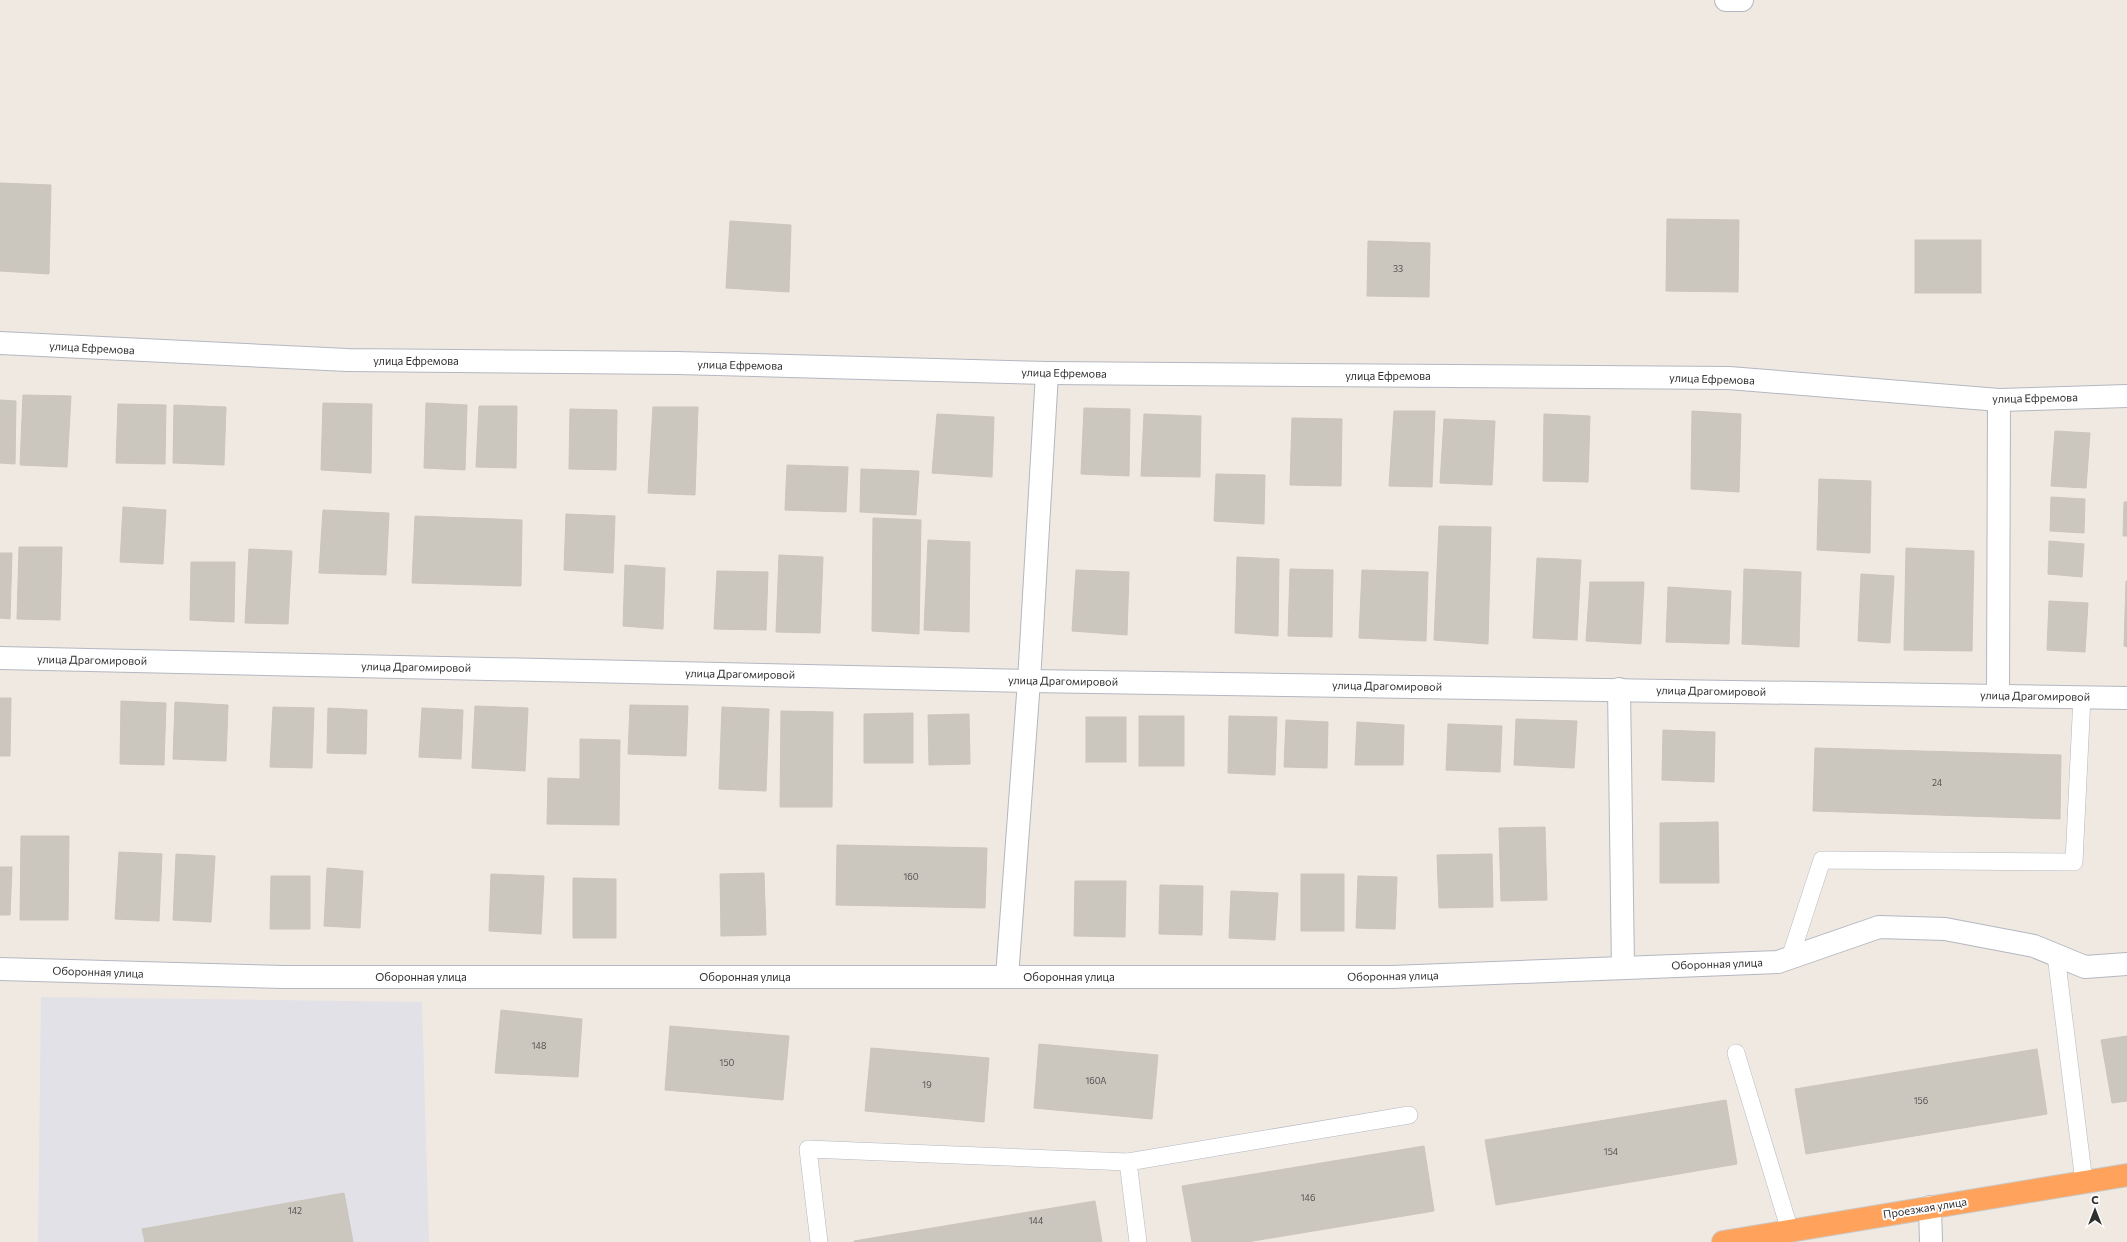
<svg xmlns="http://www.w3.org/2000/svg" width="2127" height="1242" font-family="Commissioner,sans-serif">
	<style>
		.industrial { fill: #e3e1e8 }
		.building { fill: #cbc7bf; stroke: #cbc5ba }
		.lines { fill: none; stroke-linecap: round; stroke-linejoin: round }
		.lane-casing { stroke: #b4b7c1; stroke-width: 18 }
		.street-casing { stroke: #b4b7c1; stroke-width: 24 }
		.highway-casing { stroke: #c9c9c9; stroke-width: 24 }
		.lane { stroke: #fff; stroke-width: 17 }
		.street { stroke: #fff; stroke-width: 22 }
		.highway { stroke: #ffa35c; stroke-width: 22 }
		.labels { text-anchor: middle; stroke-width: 4; stroke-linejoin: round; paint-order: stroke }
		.number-label { font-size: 9px; fill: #555452 }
		.street-label { font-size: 11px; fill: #2e2e2e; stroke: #fff }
	</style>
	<rect width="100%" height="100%" fill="#efe9e1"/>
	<polygon class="industrial" points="41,997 422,1002 429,1242 38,1242"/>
	<g class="building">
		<polygon points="0,183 51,185 49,274 0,271"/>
		<polygon points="1667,219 1739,220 1738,292 1666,291"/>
		<polygon points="730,221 791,225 789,292 726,288"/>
		<rect x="1915" y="240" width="66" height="53"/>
		<polygon points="1368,241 1430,243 1429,297 1367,296"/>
		<polygon points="23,395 71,396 67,467 20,465"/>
		<polygon points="0,400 16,401 15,464 0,463"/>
		<polygon points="323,403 372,404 371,473 321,470"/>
		<polygon points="426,403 467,405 465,470 424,468"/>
		<polygon points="118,404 166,405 165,464 116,463"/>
		<polygon points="174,405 226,407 224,465 173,463"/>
		<polygon points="479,406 517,406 516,468 476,467"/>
		<polygon points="653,407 698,407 695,495 648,493"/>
		<polygon points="1084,408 1130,409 1129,476 1081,474"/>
		<polygon points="570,409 617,410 616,470 569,469"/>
		<polygon points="1394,411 1435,411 1432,487 1389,486"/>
		<polygon points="1692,411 1741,414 1739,492 1691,489"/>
		<polygon points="937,414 994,417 992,477 932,473"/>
		<polygon points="1144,414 1201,416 1200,477 1141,476"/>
		<polygon points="1544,414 1590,416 1588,482 1543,481"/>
		<polygon points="1292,418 1342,419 1341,486 1290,485"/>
		<polygon points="1444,419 1495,421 1492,485 1440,483"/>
		<polygon points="2055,431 2090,433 2086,488 2051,486"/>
		<polygon points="787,465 848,467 846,512 785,510"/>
		<polygon points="861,469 919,471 916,515 860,512"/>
		<polygon points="1216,474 1265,475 1264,524 1214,521"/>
		<polygon points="1819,479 1871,481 1870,553 1817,550"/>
		<polygon points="2051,497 2085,499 2084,533 2050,531"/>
		<polygon points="2124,502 2127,502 2127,536 2123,536"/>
		<polygon points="123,507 166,510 163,564 120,562"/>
		<polygon points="323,510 389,513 386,575 319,573"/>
		<polygon points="566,514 615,516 613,573 564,570"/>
		<polygon points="415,516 522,520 521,586 412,583"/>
		<polygon points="873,518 921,520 919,634 872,631"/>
		<polygon points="1439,526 1491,527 1488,644 1434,640"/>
		<polygon points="928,540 970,542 969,632 924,630"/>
		<polygon points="2049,541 2084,544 2082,577 2048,574"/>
		<polygon points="19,547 62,547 60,620 17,619"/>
		<polygon points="1906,548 1974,551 1972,651 1904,650"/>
		<polygon points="249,549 292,551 288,624 245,623"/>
		<polygon points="0,553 12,553 10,619 0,618"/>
		<polygon points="779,555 823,557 820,633 776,632"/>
		<polygon points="1237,557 1279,559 1278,636 1235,633"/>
		<polygon points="1537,558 1581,560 1577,640 1533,638"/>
		<polygon points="191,562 235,562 234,622 190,620"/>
		<polygon points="625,565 665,568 663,629 623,626"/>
		<polygon points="1290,569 1333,570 1332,637 1288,636"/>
		<polygon points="1744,569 1801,572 1799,647 1742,644"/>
		<polygon points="1076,570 1129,572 1127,635 1072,631"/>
		<polygon points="1362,570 1428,572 1426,641 1359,638"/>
		<polygon points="717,571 768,572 766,630 714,629"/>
		<polygon points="1861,574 1894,576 1890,643 1858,641"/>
		<polygon points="2126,581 2127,581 2127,647 2124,646"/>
		<polygon points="1590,582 1644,582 1641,644 1586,641"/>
		<polygon points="1668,587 1731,591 1729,644 1666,642"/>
		<polygon points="2049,601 2088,603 2085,652 2047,650"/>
		<polygon points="0,698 11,698 10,756 0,756"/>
		<polygon points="121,701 166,703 164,765 120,764"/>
		<polygon points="175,702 228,705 226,761 173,759"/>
		<polygon points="630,705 688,706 686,756 628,754"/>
		<polygon points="475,706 528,708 525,771 472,768"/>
		<polygon points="273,707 314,708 312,768 270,767"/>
		<polygon points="722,707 769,709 766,791 719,789"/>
		<polygon points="328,708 367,710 366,754 327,753"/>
		<polygon points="422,708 463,710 461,759 419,757"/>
		<polygon points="781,711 833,712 832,807 780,807"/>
		<polygon points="913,713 913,763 864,763 864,714"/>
		<polygon points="969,714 970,764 929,765 928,715"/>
		<rect x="1139" y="716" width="45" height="50"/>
		<polygon points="1229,716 1277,717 1275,775 1228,773"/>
		<rect x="1086" y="717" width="40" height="45"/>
		<polygon points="1516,719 1577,721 1574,768 1514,765"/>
		<polygon points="1286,720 1328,722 1327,768 1284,767"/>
		<polygon points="1357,722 1404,725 1403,765 1355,765"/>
		<polygon points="1448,724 1502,726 1500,772 1446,770"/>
		<polygon points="1663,730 1715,732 1714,782 1662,780"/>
		<polygon points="580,739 620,740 619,825 547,824 548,778 580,779"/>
		<polygon points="1815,748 2061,755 2060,819 1813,811"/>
		<polygon points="1718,822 1719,883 1660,883 1660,823"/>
		<polygon points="1545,827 1547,900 1501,901 1499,828"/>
		<polygon points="21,836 69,836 68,920 20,920"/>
		<polygon points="837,845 987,848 985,908 836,905"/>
		<polygon points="119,852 162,854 159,921 115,919"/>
		<polygon points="176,854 215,856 211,922 173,920"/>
		<polygon points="1492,854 1493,907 1439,908 1437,855"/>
		<polygon points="0,867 12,867 10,915 0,915"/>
		<polygon points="327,868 363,871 360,928 324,926"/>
		<polygon points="764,873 766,935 721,936 720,874"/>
		<polygon points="491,874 544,876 541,934 489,931"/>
		<rect x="1301" y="874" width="43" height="57"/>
		<polygon points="271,876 310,876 310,929 270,929"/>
		<polygon points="1358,876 1397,877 1395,929 1356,928"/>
		<polygon points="573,878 616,879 616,938 573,938"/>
		<polygon points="1075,881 1126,881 1125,937 1074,936"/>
		<polygon points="1160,885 1203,886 1202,935 1159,934"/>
		<polygon points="1231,891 1278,893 1275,940 1229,938"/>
		<polygon points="501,1010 582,1019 578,1077 495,1073"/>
		<polygon points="670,1026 789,1036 783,1100 665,1090"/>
		<polygon points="2127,1036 2127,1101 2112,1103 2101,1040"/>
		<polygon points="1039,1044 1158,1055 1152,1119 1034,1108"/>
		<polygon points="871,1048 989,1058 984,1122 865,1111"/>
		<polygon points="2037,1049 2047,1114 1806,1154 1795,1089"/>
		<polygon points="1726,1100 1737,1164 1496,1205 1485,1140"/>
		<polygon points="1424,1146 1434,1211 1247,1242 1192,1242 1182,1186"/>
		<polygon points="344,1193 353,1242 145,1242 142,1229"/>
		<polygon points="1095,1201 1102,1242 854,1242 854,1241"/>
	</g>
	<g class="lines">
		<g class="lane-casing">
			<g id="lane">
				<polyline points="2056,955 2084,1182"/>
				<polyline points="1790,958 1822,860 2074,862 2082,697"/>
				<polyline points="1736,1053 1790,1231"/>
				<polyline points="1128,1162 1138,1242"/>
				<polyline points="819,1242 808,1149 1128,1162 1409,1115"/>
			</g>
		</g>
		<g class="street-casing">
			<g id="street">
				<polyline points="1726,0 1742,0"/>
				<polyline points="0,343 347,360 677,363 1047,373 1729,378 1999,400 2127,396"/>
				<polyline points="0,658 1029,681 2127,698"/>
				<polyline points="1619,689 1623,968"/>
				<polyline points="1998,695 1999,400"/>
				<polyline points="0,969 283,977 1392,977 1778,962 1879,927 1945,929 2034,946 2085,967 2127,964"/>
				<polyline points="1007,977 1029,681 1047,373"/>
				<polyline points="1930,1207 1931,1242"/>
			</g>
		</g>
		<g class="highway-casing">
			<polyline id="highway" points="1723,1242 2127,1175"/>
		</g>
		<use href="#lane" class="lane"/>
		<use href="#street" class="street"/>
		<use href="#highway" class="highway"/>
	</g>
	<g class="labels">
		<g class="number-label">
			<text x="1398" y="272">33</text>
			<text x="1937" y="786">24</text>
			<text x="911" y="880">160</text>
			<text x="539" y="1049">148</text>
			<text x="727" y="1066">150</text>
			<text x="1096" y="1084">160А</text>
			<text x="927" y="1088">19</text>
			<text x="1921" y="1104">156</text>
			<text x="1611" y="1155">154</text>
			<text x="1308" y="1201">146</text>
			<text x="295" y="1214">142</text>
			<text x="1036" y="1224">144</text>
		</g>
		<g class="street-label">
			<text transform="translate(92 348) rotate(3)" y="4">улица Ефремова</text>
			<text x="416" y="365">улица Ефремова</text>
			<text transform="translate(740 365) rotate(1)" y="4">улица Ефремова</text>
			<text transform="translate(1064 373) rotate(1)" y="4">улица Ефремова</text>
			<text x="1388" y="380">улица Ефремова</text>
			<text transform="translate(1712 379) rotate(2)" y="4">улица Ефремова</text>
			<text transform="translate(2035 398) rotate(-1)" y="4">улица Ефремова</text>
			<text transform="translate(92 660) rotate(1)" y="4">улица Драгомировой</text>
			<text transform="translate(416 667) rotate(1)" y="4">улица Драгомировой</text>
			<text transform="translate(740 674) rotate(1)" y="4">улица Драгомировой</text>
			<text transform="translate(1063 681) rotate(1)" y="4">улица Драгомировой</text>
			<text transform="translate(1387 686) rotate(1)" y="4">улица Драгомировой</text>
			<text transform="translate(1711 691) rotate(1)" y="4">улица Драгомировой</text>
			<text transform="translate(2035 696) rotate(1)" y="4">улица Драгомировой</text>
			<text transform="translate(1717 964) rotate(-2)" y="4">Оборонная улица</text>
			<text transform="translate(98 972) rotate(2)" y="4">Оборонная улица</text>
			<text transform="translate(1393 976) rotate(-1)" y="4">Оборонная улица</text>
			<text x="421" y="981">Оборонная улица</text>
			<text x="745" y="981">Оборонная улица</text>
			<text x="1069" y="981">Оборонная улица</text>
			<text transform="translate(1925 1208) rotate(-9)" y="4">Проезжая улица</text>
		</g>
	</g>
	<g transform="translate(2095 1210)" stroke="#ffffff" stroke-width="3" paint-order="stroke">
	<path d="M0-3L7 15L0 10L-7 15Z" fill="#2e2e2e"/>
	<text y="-6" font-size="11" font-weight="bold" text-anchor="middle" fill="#2e2e2e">С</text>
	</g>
</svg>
